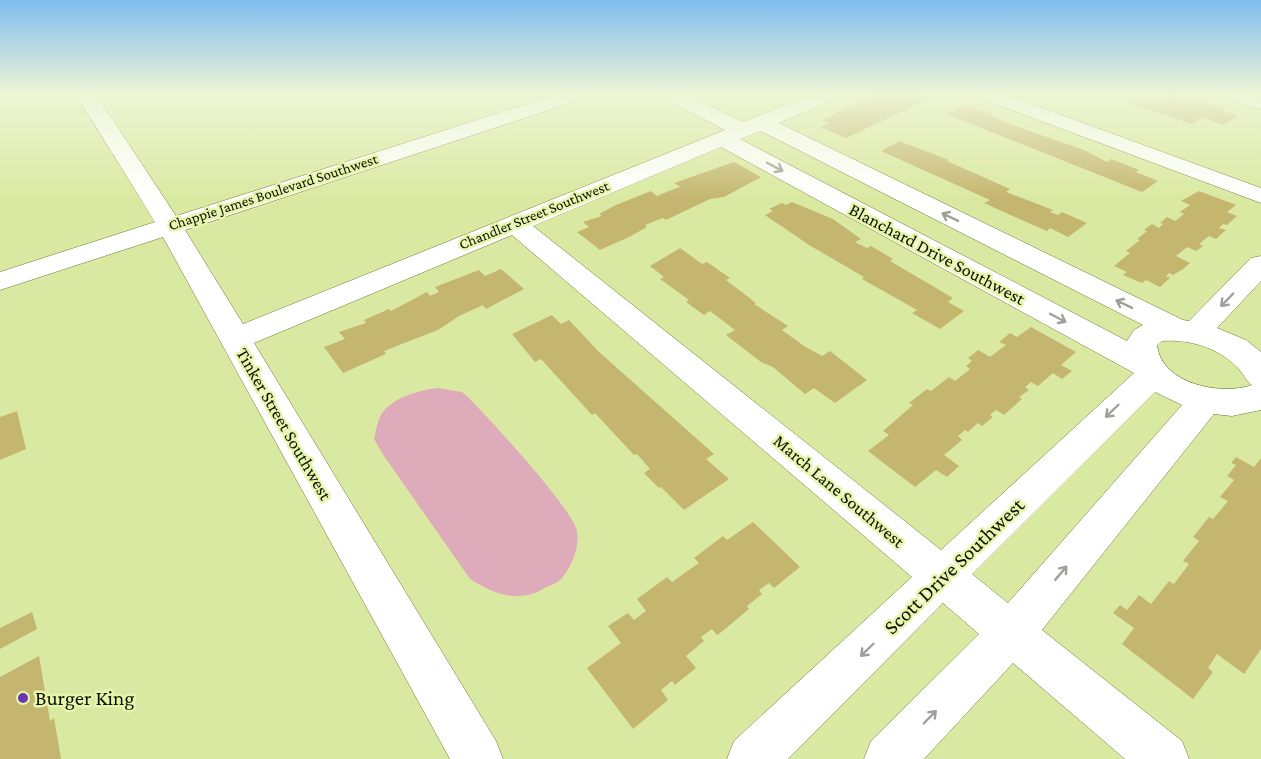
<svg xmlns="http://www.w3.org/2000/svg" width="1261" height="759" font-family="'Crimson Pro',serif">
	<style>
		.green { fill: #deabbb }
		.building { fill: #c5b66f }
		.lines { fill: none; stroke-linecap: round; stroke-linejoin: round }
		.minor-casing { stroke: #6c7834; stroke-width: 1 }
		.minor { fill: #fff; fill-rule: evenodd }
		.oneway { stroke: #9ea099 }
		.poi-dot { fill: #6938b0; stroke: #e7f6ae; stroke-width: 2 }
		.labels { text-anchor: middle; stroke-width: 5; stroke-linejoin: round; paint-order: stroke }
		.far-street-label { font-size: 15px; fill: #0d1100; stroke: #e7f6ae }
		.street-label { font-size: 18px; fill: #0d1100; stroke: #e7f6ae }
		.near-street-label { font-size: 21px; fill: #0d1100; stroke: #e7f6ae }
		.near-poi-label { font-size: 21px; fill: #0d1100; stroke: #e7f6ae; text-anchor: start }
	</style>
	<rect width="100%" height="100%" fill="#dae9a1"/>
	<path class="green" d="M438 388 462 392 467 396C487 416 573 509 577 531 580 546 572 566 562 578 558 583 548 586 543 589 517 604 492 593 470 579L384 456 374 439C376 432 377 422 381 415 391 398 419 390 438 388Z"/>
	<g class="building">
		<polygon points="912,93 929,99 846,138 820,127 829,123 822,120 862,101 871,101 866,99 877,94"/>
		<polygon points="1171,94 1226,109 1223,111 1238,116 1223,125 1202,117 1192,124 1125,102 1136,95 1160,103"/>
		<polygon points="963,106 993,114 991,115 1007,123 1084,150 1107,162 1111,159 1139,170 1136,172 1158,181 1142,192 946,114"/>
		<polygon points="899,141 949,160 947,161 1010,189 1006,192 1053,210 1050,212 1058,215 1062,212 1087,223 1068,237 1050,228 1047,231 1008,214 984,203 990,200 881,151"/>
		<polygon points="734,162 761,177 724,197 710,199 666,220 663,218 645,225 647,227 629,237 600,250 577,232 589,227 583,222 602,216 599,214 616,205 651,191 657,196 669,191 680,187 674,183"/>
		<polygon points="1199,191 1236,205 1227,212 1237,216 1227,225 1223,224 1219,228 1226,230 1216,239 1209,236 1199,244 1203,246 1196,251 1187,247 1176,256 1190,263 1183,269 1173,275 1169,273 1166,276 1170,278 1160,287 1146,280 1142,283 1123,275 1127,272 1114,266 1130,253 1126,251 1140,240 1137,239 1147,231 1144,230 1152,224 1159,228 1163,224 1160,223 1167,217 1175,221 1184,214 1180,212 1190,205 1181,201"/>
		<polygon points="792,202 833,219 861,239 855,242 867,248 871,246 893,259 890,261 953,298 948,302 964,311 940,329 912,313 917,310 862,279 864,277 809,245 765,215 773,211 769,209 782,203 786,205"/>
		<polygon points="680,248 702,264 707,262 730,278 726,280 756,303 754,304 788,326 782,330 804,346 822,356 830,351 867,380 835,403 814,388 805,394 773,367 761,362 726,335 735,330 710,311 704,315 686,302 689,300 660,279 664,277 650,266"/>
		<polygon points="501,269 524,289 486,309 483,305 459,316 438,330 384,351 386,354 343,373 324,347 345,339 339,332 366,323 364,320 389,309 391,311 427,292 430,296 439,292 435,287 479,270 485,276"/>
		<polygon points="552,315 561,324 569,320 599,352 714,454 706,459 729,479 684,510 661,487 659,488 644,473 650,469 637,454 634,455 595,413 592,415 541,359 535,362 512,334"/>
		<polygon points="1031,327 1076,352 1061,365 1072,371 1062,379 1053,373 1038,386 1031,382 1025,387 1029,390 1019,397 1022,399 1004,415 996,410 990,415 993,417 982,426 978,423 968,432 965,430 958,436 962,440 944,455 959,466 947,477 936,470 915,487 868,451 889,435 883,431 913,405 909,403 927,389 931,391 949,377 955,381 970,369 966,366 972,361 968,358 978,350 990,357 1006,345 999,342 1010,333 1017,337"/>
		<polygon points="17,411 26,449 0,460 0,417"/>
		<polygon points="1236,457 1254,467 1261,458 1261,649 1244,674 1217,654 1208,668 1213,672 1193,699 1122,644 1134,628 1113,613 1120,605 1127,610 1139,595 1151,604 1169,581 1174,584 1189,564 1183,561 1199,541 1193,537 1209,517 1213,519 1228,501 1220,497 1234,480 1227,476 1236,465 1231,463"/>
		<polygon points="753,522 800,567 774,588 769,583 759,590 762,594 747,606 749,609 719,634 717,635 712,629 701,637 704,641 686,656 696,668 675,685 672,681 661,690 668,700 633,729 587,668 621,643 608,626 628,613 634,620 646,611 637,599 667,577 672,582 699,563 694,558 723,536 727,540"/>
		<polygon points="32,612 37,629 0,649 0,628"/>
		<polygon points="39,656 50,721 54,718 61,759 0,759 0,677"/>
	</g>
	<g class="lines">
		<g class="minor-casing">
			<g id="minor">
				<path d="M75 93H95L176 216 562 93H591L588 97 185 230 243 324 725 130 662 97 659 93H684L743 122 817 93H843L840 97 779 123 1183 320 1189 321 1251 258 1261 256V281L1217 328 1246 340 1261 352V410L1232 416 1214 414 1042 630 1182 741 1189 759H1125L1013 663 924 759H864L871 741 979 634 943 603 788 759H727L734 741 912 577 512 235 254 343 496 741 503 759H450L163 237 0 290V272L155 222ZM761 131 1143 325 1134 330 1127 341 740 139ZM721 147 1134 373 941 550 533 226ZM1162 341C1189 339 1217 347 1237 367 1243 373 1246 381 1252 385 1221 396 1161 384 1157 345ZM1155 392 1182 405 1008 603 972 574Z"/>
				<polygon points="974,93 1001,93 1261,188 1261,203 977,97"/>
				<polygon points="1219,93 1248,93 1261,97 1261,109 1222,97"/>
			</g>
		</g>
		<use href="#minor" class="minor"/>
	</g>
	<defs><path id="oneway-shaft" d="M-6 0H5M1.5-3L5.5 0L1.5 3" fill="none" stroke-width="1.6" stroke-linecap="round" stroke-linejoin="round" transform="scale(1.5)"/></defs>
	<g class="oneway">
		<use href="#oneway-shaft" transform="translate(775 167) rotate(28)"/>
		<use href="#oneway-shaft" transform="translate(950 217) rotate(-154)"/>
		<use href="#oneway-shaft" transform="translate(1227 300) rotate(134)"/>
		<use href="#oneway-shaft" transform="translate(1124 304) rotate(-154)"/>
		<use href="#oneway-shaft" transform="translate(1058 318) rotate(28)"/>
		<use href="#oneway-shaft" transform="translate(1112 411) rotate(136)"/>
		<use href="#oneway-shaft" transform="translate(1061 573) rotate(-50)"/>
		<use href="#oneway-shaft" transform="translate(867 650) rotate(136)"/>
		<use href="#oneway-shaft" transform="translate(930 717) rotate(-46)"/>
	</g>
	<linearGradient id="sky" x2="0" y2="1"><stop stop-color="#7fbdef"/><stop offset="0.47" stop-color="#eef5d5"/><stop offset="1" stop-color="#eef5d5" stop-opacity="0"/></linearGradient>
	<rect width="1261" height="199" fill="url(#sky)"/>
	<circle class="poi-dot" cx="23" cy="698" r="6"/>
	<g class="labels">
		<g class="far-street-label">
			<text transform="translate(273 192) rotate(-18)" y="5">Chappie James Boulevard Southwest</text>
			<text transform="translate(534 215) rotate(-22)" y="5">Chandler Street Southwest</text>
		</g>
		<g class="street-label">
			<text transform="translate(937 254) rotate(28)" y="6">Blanchard Drive Southwest</text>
			<text transform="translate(284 424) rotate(60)" y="6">Tinker Street Southwest</text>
			<text transform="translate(839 491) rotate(40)" y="6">March Lane Southwest</text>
		</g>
		<g class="near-street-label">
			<text transform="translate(954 566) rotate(-44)" y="7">Scott Drive Southwest</text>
		</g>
		<g class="near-poi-label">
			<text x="35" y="705">Burger King</text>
		</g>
	</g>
</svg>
